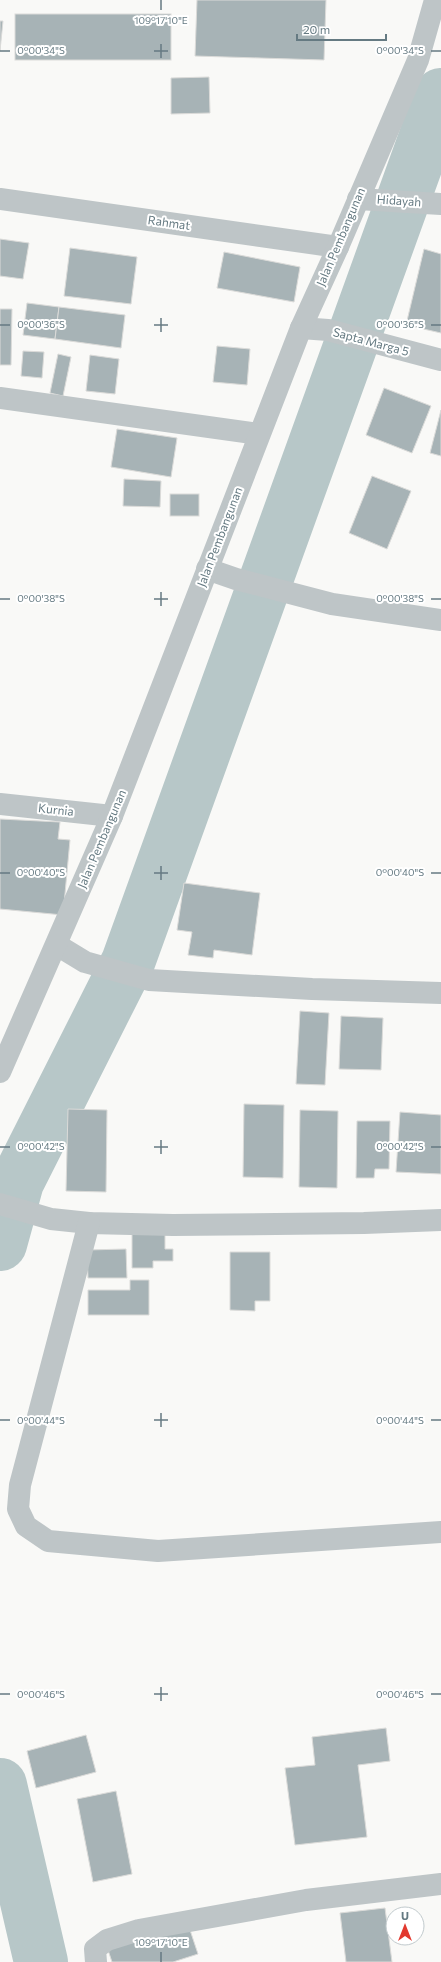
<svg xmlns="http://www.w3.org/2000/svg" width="441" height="1962" font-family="Commissioner,sans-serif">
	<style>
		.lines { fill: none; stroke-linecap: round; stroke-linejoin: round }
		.river { stroke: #b7c7c8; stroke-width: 54 }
		.building { fill: #a7b3b6; stroke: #dbdbd9 }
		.minor { stroke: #bec5c7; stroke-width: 22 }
		.ticks { fill: none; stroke: #657a82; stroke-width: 1.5 }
		.labels { text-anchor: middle; stroke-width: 4; stroke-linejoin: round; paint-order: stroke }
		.street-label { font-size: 12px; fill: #657a82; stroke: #fff }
		.ticks-label { font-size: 10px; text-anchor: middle; fill: #657a82; stroke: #fff; stroke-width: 4; stroke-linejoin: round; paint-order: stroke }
	</style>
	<rect width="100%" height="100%" fill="#f9f9f7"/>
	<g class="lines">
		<g class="river">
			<polyline points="0,1244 17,1182 128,962 441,95"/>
			<polyline points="0,1785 41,1962"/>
		</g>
	</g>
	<g class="building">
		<polygon points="197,0 326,0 324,60 195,56"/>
		<rect x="15" y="14" width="156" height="46"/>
		<polygon points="0,21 3,21 0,51"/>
		<polygon points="209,77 210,113 171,114 171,78"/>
		<polygon points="0,239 29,243 23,279 0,276"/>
		<polygon points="70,248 137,257 131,304 64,296"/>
		<polygon points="424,249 441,254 441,333 406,325"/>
		<polygon points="224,252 300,267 294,302 217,288"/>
		<polygon points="27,303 59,307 55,339 23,335"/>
		<polygon points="59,307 125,315 121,348 55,339"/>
		<polygon points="0,309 12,309 11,365 0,365"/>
		<polygon points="217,346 250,349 247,385 213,382"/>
		<polygon points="23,351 44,352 42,378 21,376"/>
		<polygon points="58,354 71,357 63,396 50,393"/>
		<polygon points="90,355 119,359 115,394 86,391"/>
		<polygon points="384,388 431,406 412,453 366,435"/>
		<polygon points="441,410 441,456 430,453"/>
		<polygon points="117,429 177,438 171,477 111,467"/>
		<polygon points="372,476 411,491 387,549 349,533"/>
		<polygon points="124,479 161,481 160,507 123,506"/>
		<rect x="170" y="494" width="29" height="22"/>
		<polygon points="0,819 60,822 58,839 70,840 63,915 0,909"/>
		<polygon points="184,883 260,893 252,955 214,950 213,958 188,955 192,932 177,930"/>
		<polygon points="300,1011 329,1013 325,1085 296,1084"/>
		<polygon points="341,1016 383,1018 381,1070 339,1069"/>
		<polygon points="244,1104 284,1105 283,1178 243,1177"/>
		<polygon points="68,1109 107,1110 106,1192 66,1191"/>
		<polygon points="300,1110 338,1111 337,1188 299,1187"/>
		<polygon points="400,1112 441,1115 441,1174 396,1172"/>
		<polygon points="357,1121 390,1121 389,1169 375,1169 374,1178 356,1178"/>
		<polygon points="132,1232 165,1233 165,1249 173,1249 173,1261 153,1261 153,1268 132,1268"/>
		<polygon points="126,1249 127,1278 88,1278 87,1250"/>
		<polygon points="230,1252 270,1252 270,1301 255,1301 255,1311 230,1310"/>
		<polygon points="130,1280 149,1280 149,1315 88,1315 88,1290 130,1290"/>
		<polygon points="386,1728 390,1761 358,1765 367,1837 295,1845 285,1768 315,1765 312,1737"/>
		<polygon points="86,1735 96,1772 36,1788 27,1751"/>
		<polygon points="116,1791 132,1874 93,1882 77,1799"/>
		<polygon points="385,1908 392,1962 346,1962 340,1913"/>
		<polygon points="188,1924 198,1954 173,1962 112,1962 108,1950"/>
	</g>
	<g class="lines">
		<g class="minor">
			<polyline points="0,199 338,247"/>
			<polyline points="358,199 441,204"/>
			<polyline points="301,328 328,330 441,360"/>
			<polyline points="0,398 259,434"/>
			<polyline points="207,569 236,579 332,604 441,620"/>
			<polyline points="0,804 112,816"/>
			<polyline points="57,945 85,962 149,980 312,989 441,993"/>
			<polyline points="0,1072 112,816 301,328 338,247 418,60 435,0"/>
			<polyline points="0,1204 51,1219 89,1223 173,1225 364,1223 441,1220"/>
			<polyline points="89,1223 20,1485 18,1509 26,1526 48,1541 158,1551 441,1532"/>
			<polyline points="96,1962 95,1949 107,1940 139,1930 306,1900 441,1884"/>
		</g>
	</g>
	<path class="ticks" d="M161 0V10M161 44V58M0 51H10M154 51H168M431 51H441M161 318V332M0 325H10M154 325H168M431 325H441M161 592V606M0 599H10M154 599H168M431 599H441M161 866V880M0 873H10M154 873H168M431 873H441M161 1140V1154M0 1147H10M154 1147H168M431 1147H441M161 1413V1427M0 1420H10M154 1420H168M431 1420H441M161 1687V1701M0 1694H10M154 1694H168M431 1694H441M161 1952V1962"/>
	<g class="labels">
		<g class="street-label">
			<text transform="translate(399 201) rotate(4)" y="4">Hidayah</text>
			<text transform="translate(169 223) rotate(8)" y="4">Rahmat</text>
			<text transform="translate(341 237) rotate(-67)" y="4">Jalan Pembangunan</text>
			<text transform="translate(371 342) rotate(15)" y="4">Sapta Marga 5</text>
			<text transform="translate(220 537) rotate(-69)" y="4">Jalan Pembangunan</text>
			<text transform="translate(56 810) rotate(6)" y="4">Kurnia</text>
			<text transform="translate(102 839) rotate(-67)" y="4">Jalan Pembangunan</text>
		</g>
	</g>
	<g class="ticks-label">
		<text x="161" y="24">109°17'10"E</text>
		<text x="41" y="54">0°00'34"S</text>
		<text x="400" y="54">0°00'34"S</text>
		<text x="41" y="328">0°00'36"S</text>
		<text x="400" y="328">0°00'36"S</text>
		<text x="41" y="602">0°00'38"S</text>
		<text x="400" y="602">0°00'38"S</text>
		<text x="41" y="876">0°00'40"S</text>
		<text x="400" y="876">0°00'40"S</text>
		<text x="41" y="1150">0°00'42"S</text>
		<text x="400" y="1150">0°00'42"S</text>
		<text x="41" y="1424">0°00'44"S</text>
		<text x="400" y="1424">0°00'44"S</text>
		<text x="41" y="1698">0°00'46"S</text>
		<text x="400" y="1698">0°00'46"S</text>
		<text x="161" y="1946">109°17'10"E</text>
	</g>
	<g transform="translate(405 1926)"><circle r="19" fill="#ffffff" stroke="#c1cacd"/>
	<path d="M0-3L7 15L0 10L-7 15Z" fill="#e2392f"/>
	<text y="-6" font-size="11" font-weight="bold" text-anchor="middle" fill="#657a82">U</text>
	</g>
	<path d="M297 34v6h89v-6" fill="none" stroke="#657a82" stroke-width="2"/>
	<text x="303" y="34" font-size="12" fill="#657a82" stroke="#ffffff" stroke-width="3" paint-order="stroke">20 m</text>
</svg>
